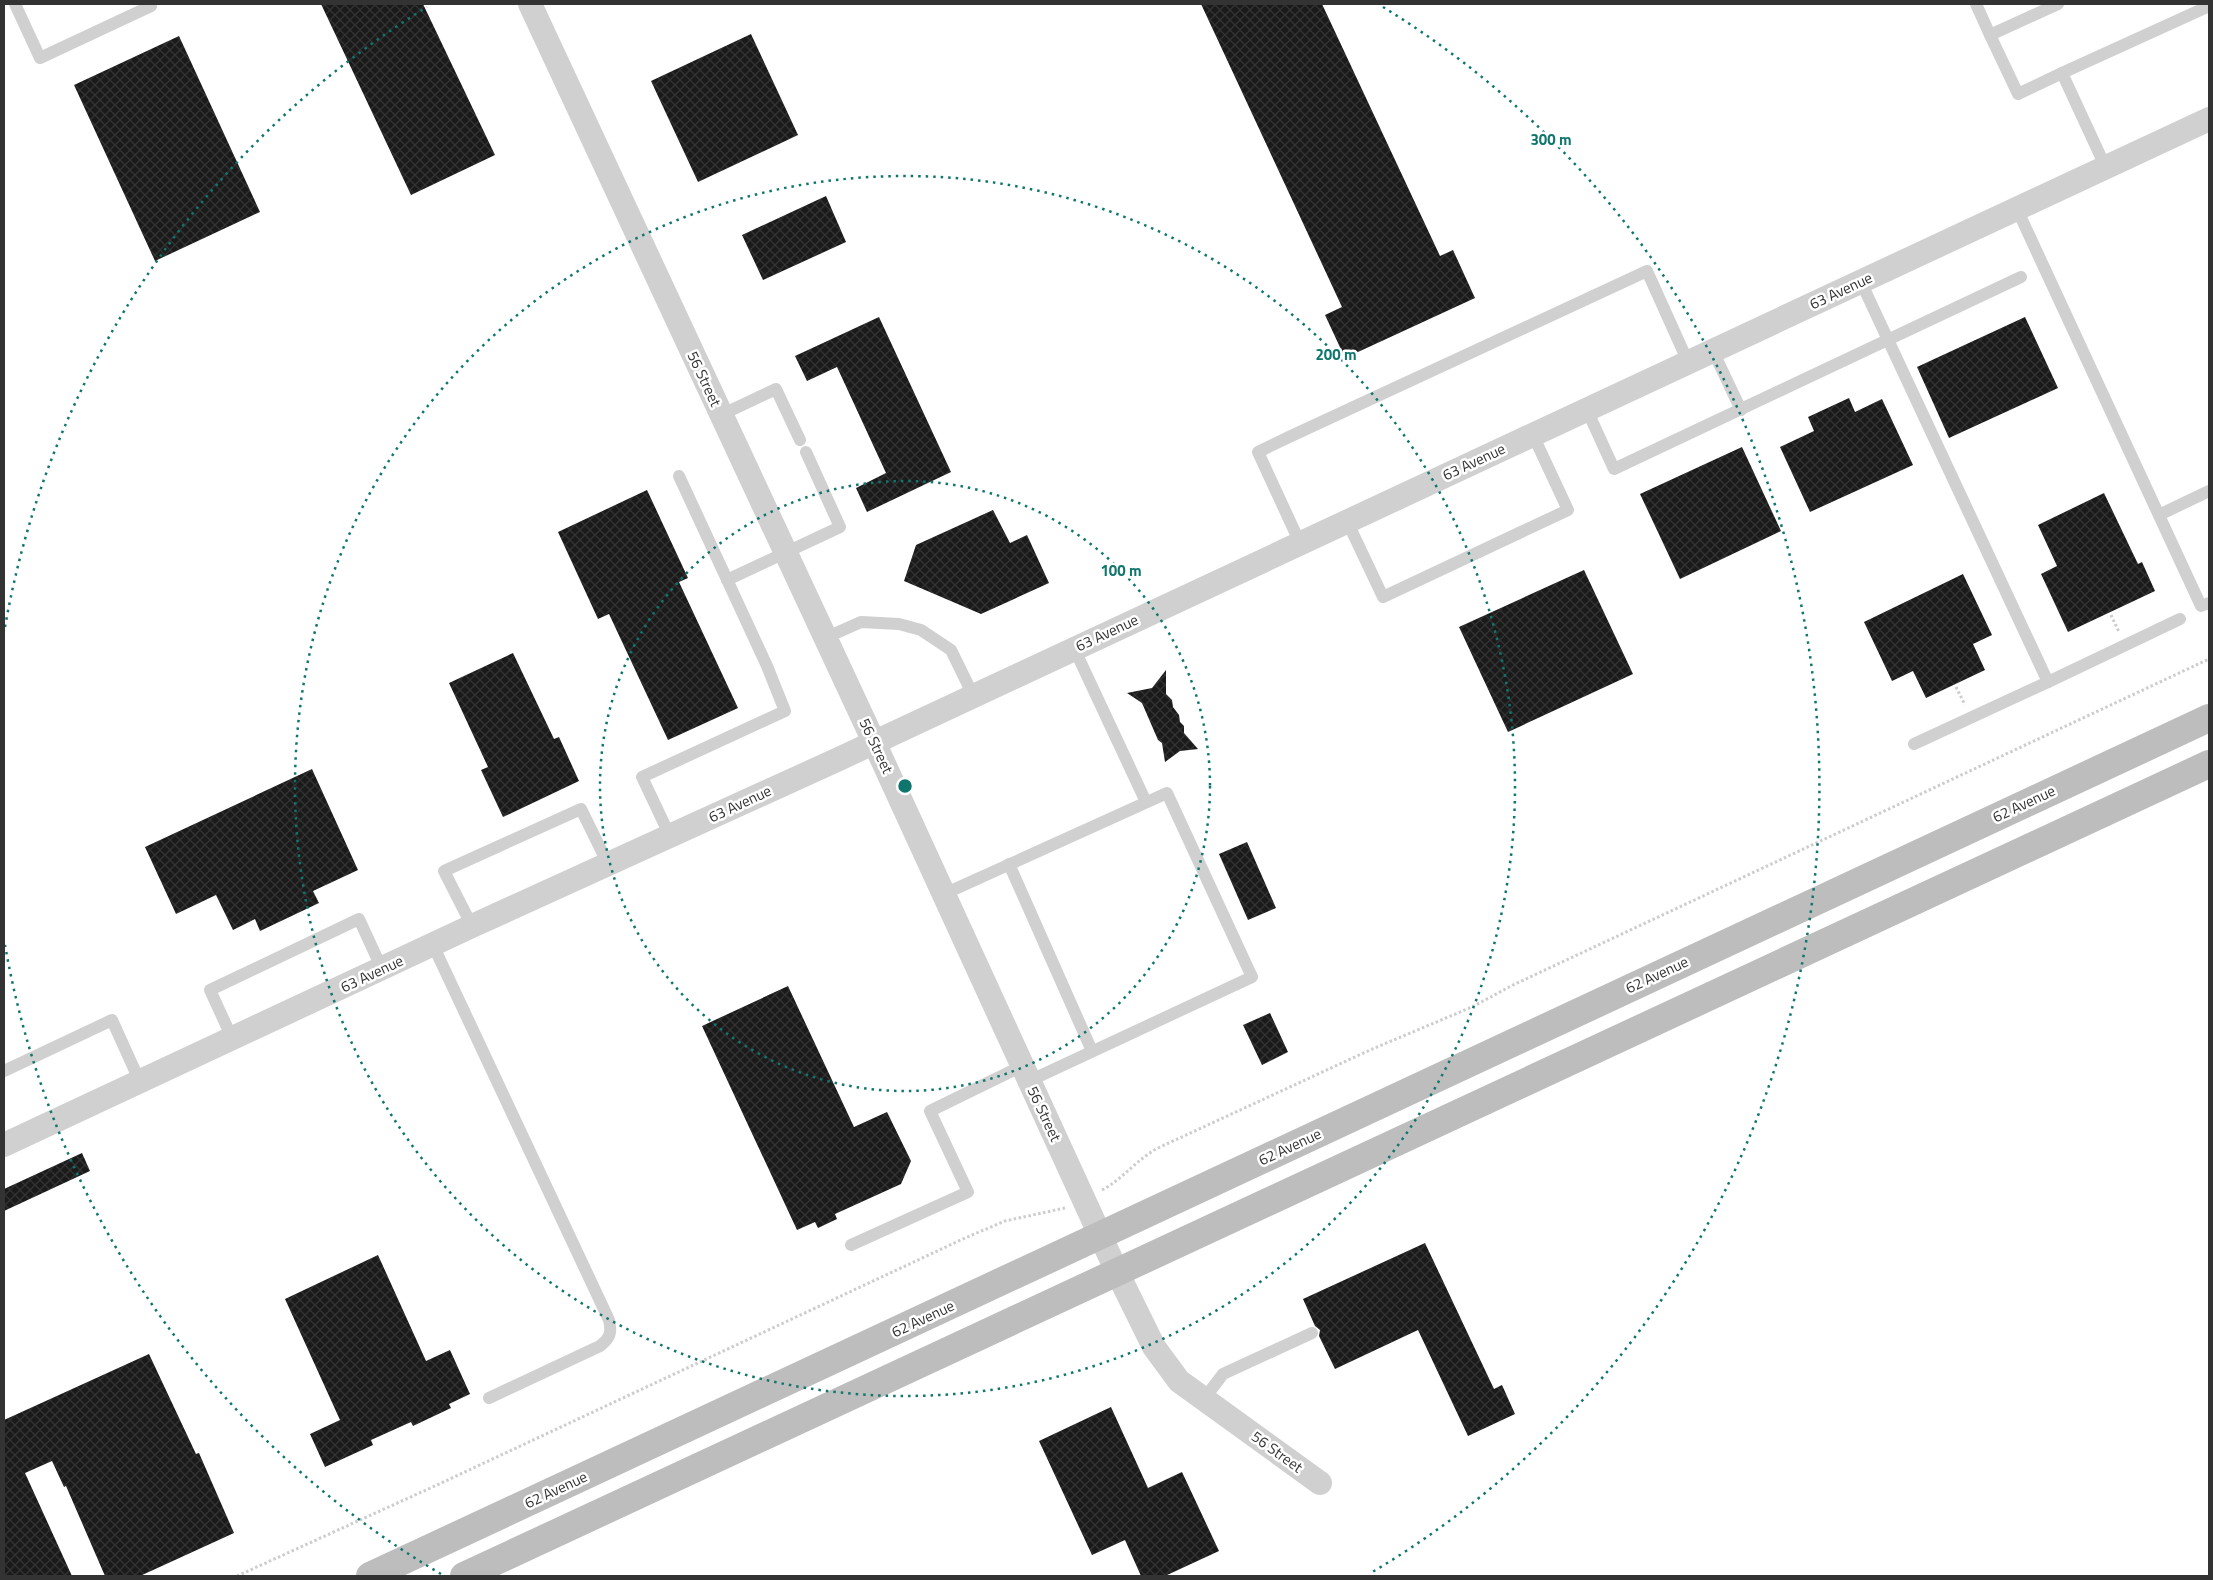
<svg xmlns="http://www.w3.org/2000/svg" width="2213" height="1580" font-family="'Titillium Web',sans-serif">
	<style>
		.building { fill: url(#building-cross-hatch) }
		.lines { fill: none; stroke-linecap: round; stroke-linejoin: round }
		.path { stroke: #cdcdcd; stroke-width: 3; stroke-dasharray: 2.5 2.5; stroke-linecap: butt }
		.service { stroke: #d0d0d0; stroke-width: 12 }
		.minor { stroke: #d0d0d0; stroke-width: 24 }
		.secondary { stroke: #bdbdbd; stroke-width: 28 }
		.ring { fill: none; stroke: #0f766e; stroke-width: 2.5; stroke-dasharray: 2.5 5 }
		.labels { text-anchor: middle; stroke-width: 5; stroke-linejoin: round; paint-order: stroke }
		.street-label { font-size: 15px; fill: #333; stroke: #fff }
		.centre { fill: #0f766e; stroke: #fff; stroke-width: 2.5 }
		.ring-label { font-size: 15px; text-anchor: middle; font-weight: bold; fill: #0f766e; stroke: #fff; stroke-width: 5; stroke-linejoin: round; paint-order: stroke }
	</style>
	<defs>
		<pattern id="building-cross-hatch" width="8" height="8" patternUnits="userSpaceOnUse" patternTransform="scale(1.25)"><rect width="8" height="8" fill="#1a1a1a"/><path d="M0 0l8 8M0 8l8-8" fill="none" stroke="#333"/></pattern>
	</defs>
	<rect width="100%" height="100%" fill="#fff"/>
	<g class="building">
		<polygon points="321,4 423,4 495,155 411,195"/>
		<polygon points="1201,4 1322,4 1440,256 1453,250 1475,298 1345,358 1325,315 1342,307"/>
		<polygon points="751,34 798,135 698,182 651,81"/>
		<polygon points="179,36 260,212 155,261 74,85"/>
		<polygon points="826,196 846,242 763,280 742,235"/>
		<polygon points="879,317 951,472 867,512 856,488 886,473 837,367 807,381 795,356"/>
		<polygon points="2025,317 2058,388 1949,438 1917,367"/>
		<polygon points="1849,398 1855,412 1882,399 1913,465 1810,512 1780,447 1814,431 1808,417"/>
		<polygon points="1742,447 1781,531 1680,579 1640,494"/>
		<polygon points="647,490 688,578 679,582 738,708 668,740 609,614 598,619 558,532"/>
		<polygon points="2104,493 2138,564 2142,562 2155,591 2068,632 2041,574 2057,566 2038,525"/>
		<polygon points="993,510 1010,543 1027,535 1049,583 981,614 904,581 916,545"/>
		<polygon points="1584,570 1633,674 1508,732 1459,627"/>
		<polygon points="1963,574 1992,635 1973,644 1985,670 1926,698 1913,671 1892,681 1864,622"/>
		<polygon points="513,653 554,739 559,737 579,781 503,817 481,770 488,767 449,683"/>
		<polygon points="1166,670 1166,694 1172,700 1173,707 1179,715 1180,722 1184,726 1184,733 1198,749 1180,751 1165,762 1162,743 1158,740 1142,703 1127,693 1152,688"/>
		<polygon points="312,769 358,870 313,891 319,903 260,931 255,919 233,930 216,895 176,914 145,847"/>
		<polygon points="1247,842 1276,908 1248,920 1219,854"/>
		<polygon points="788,986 854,1127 887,1112 911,1161 901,1184 835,1214 837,1219 818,1228 815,1222 797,1230 702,1026"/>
		<polygon points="1270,1013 1288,1052 1262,1065 1243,1025"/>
		<polygon points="82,1153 90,1171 4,1211 4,1189"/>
		<polygon points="1425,1243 1494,1389 1502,1385 1515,1414 1468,1436 1418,1330 1335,1369 1319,1336 1320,1330 1315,1326 1303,1299"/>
		<polygon points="378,1255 426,1361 450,1350 470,1394 449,1404 451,1408 413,1426 411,1422 371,1440 373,1445 325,1467 310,1434 340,1420 285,1299"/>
		<polygon points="149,1354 196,1454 199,1453 234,1533 140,1576 105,1576 66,1486 64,1487 52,1461 25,1473 72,1576 4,1576 4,1420"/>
		<polygon points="1111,1407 1148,1488 1182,1472 1219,1551 1165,1576 1141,1576 1125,1540 1092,1555 1039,1441"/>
	</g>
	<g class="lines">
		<g class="path">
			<polyline points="2111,615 2119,632"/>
			<polyline points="1956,687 1965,705"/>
			<path d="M1102 1190C1123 1179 1137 1159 1158 1148L1370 1050 1472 1007 1513 985 2209 659"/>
			<polyline points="237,1576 437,1485 965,1238 1005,1221 1065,1208"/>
		</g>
		<g class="service">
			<polyline points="15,4 40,58 151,6"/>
			<polyline points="1976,4 1990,35 2058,4"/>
			<polyline points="1990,35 2018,94 2062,73"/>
			<polyline points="2106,168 2062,73 2207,7 2206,4"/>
			<polyline points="2017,209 2201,606 2209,603"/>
			<polyline points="1861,282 2048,682 1914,744"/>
			<polyline points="1713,351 1741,410"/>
			<polyline points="1587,410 1614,469 2021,277"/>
			<polyline points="721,415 776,389 800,440"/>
			<polyline points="2159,515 2209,491"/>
			<polyline points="1347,521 1383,597 1568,510 1533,435"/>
			<polyline points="1300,543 1258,452 1289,437 1647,271 1688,362"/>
			<polyline points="727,580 840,527 806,452"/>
			<polyline points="825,638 861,622 899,624 921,630 951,650 973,695"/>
			<polyline points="1074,648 1146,802"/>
			<polyline points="2048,682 2180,619"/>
			<polyline points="670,836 642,777 785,711 767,666 679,476"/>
			<polyline points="1009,864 1092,1051"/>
			<polyline points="944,894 1167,793 1252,977 1029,1081"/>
			<polyline points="472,926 444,871 581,809 608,864"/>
			<path d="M433 945 609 1320C612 1333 610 1338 600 1346L489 1398"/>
			<polyline points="233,1040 210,990 359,919 382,969"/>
			<polyline points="4,1071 112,1020 140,1082"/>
			<polyline points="851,1245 968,1192 930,1111 1022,1066"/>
			<polyline points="1204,1399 1223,1374 1312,1333"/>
		</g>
		<g class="minor">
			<polyline points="530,4 874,742 1117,1272 1154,1347 1179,1381 1320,1483"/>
			<polyline points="4,1145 472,926 841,758 2209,119"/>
		</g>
		<g class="secondary">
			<polyline points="370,1576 2209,718"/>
			<polyline points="464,1576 2209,764"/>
		</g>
	</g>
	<g class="ring">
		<circle cx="905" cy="786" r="305"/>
		<circle cx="905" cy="786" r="610"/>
		<path d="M441 1574A914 914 0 0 1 5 945M5 627A914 914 0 0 1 427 7M1383 7A914 914 0 0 1 1369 1574"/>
	</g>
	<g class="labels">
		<g class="street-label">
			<text transform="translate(1841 291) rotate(-25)" y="5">63 Avenue</text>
			<text transform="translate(704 379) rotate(65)" y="5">56 Street</text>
			<text transform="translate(1474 462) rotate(-25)" y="5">63 Avenue</text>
			<text transform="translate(1107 633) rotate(-25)" y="5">63 Avenue</text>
			<text transform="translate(876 746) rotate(65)" y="5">56 Street</text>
			<text transform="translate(740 804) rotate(-25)" y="5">63 Avenue</text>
			<text transform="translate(2024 804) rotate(-25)" y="5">62 Avenue</text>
			<text transform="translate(372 974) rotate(-25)" y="5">63 Avenue</text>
			<text transform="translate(1657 975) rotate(-25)" y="5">62 Avenue</text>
			<text transform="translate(1044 1114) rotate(65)" y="5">56 Street</text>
			<text transform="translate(1290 1147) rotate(-25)" y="5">62 Avenue</text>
			<text transform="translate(923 1319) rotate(-25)" y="5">62 Avenue</text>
			<text transform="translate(1277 1452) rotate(36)" y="5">56 Street</text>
			<text transform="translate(556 1490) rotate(-25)" y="5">62 Avenue</text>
		</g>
	</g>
	<circle cx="905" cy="786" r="8" class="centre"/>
	<g class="ring-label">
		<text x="1551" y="145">300 m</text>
		<text x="1336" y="360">200 m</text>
		<text x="1121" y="576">100 m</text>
	</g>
	<rect width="2213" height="1580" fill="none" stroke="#333333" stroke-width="10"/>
</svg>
